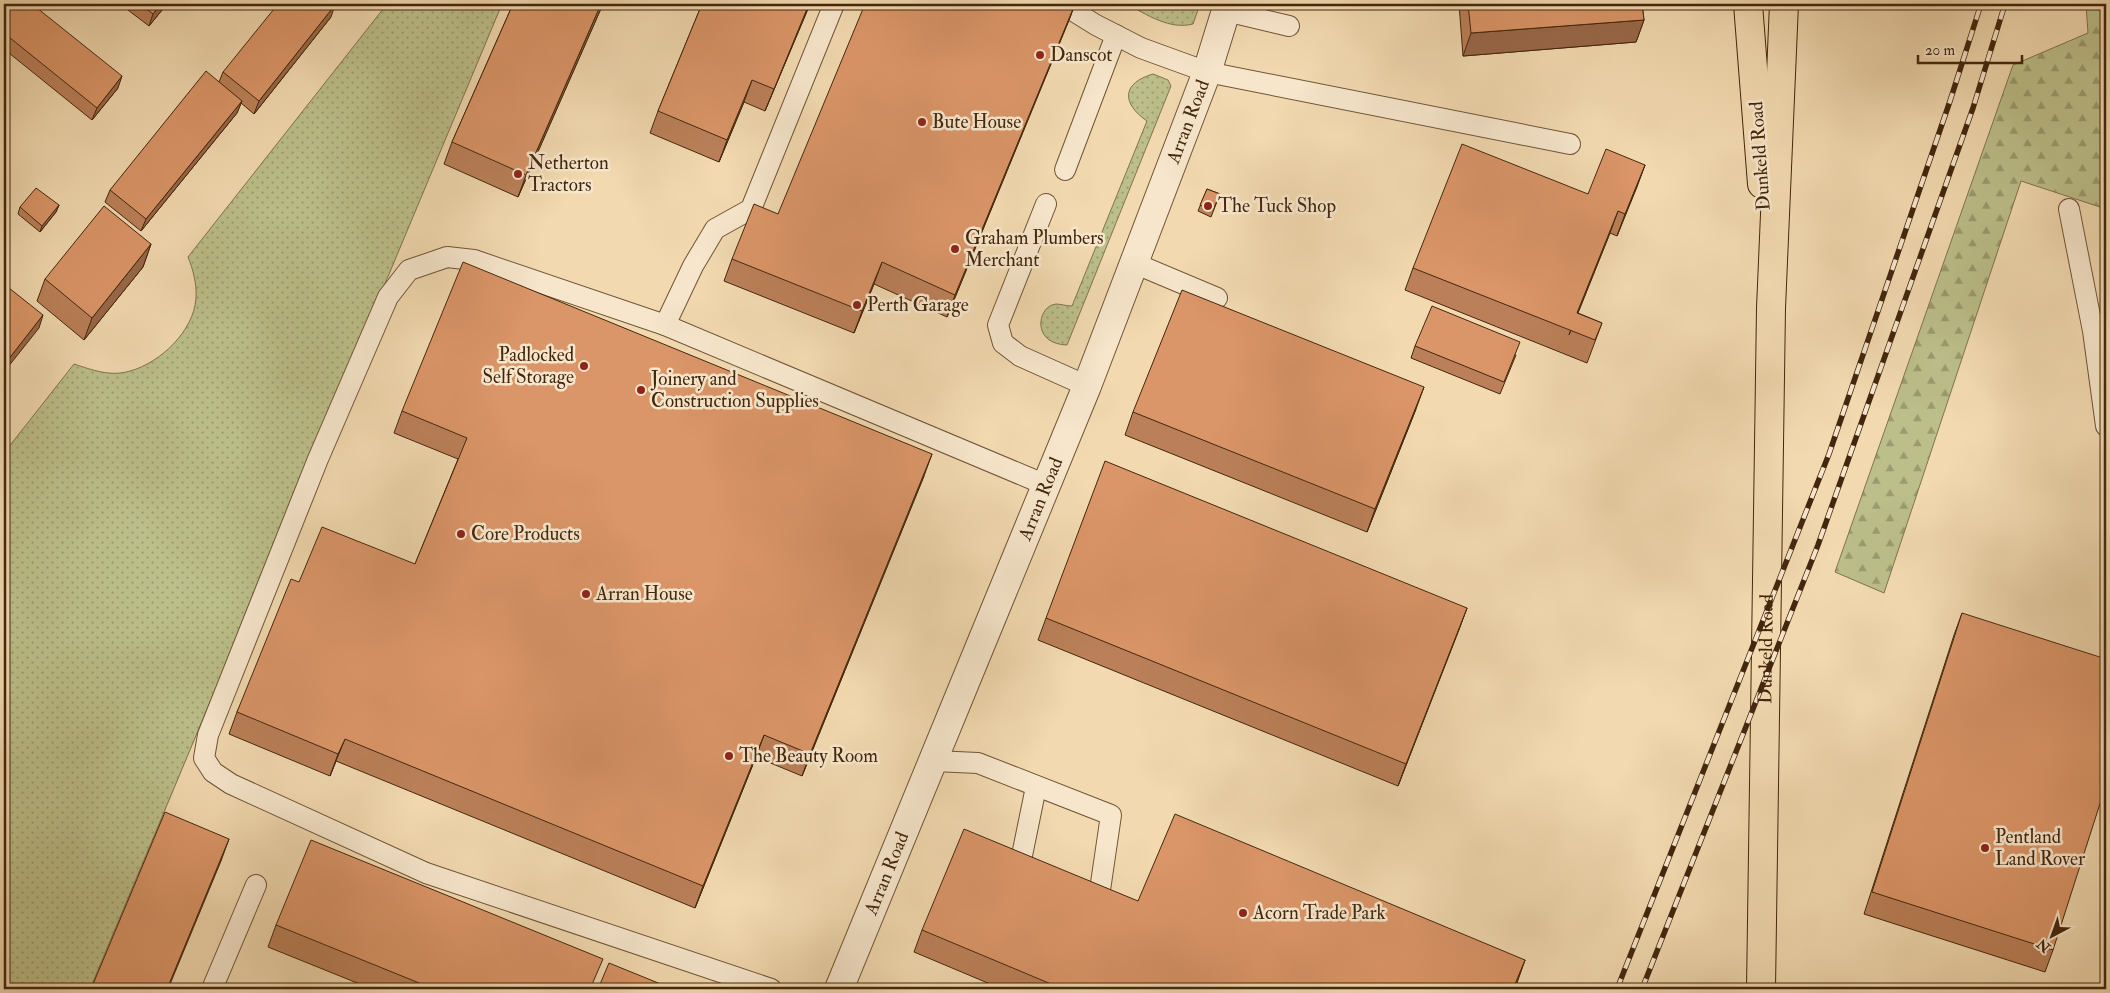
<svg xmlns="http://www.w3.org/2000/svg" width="2110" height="993" font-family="'IM FELL Double Pica',serif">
  <defs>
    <pattern id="grass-dots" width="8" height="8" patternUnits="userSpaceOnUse" patternTransform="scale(1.25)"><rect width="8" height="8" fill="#bcbf8a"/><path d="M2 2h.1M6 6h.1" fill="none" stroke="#9a9b6f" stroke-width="1.8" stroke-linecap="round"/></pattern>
    <pattern id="forest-firs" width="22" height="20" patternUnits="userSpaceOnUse" patternTransform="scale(1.25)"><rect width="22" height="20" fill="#bcbf8a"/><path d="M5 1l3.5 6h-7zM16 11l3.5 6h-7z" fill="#9a9b6f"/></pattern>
  </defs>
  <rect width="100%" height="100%" fill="#f2d9b0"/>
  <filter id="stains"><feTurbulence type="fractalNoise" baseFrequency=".004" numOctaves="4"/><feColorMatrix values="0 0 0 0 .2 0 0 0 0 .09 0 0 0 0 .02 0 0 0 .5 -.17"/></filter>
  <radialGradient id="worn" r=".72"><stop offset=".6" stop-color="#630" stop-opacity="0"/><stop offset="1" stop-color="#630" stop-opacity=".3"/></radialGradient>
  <g fill="url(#grass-dots)" stroke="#80734c">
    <path d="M387 4H502L90 989H4V453L74 364C92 370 111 377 130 371 160 363 194 331 196 298 197 285 193 269 188 257Z"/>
    <path d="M1127 4H1200L1193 24C1170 30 1147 15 1127 4Z"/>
    <path d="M1153 74 1168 80 1171 86 1067 345C1031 344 1037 306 1056 304 1060 304 1067 306 1072 306L1147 121C1121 103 1122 83 1153 74Z"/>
  </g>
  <path fill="url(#forest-firs)" stroke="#80734c" d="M2086 4H2106V209L2021 181 1884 593 1835 572 2013 65 2088 33Z"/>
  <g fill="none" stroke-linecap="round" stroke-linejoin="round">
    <defs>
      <g id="lane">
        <path d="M1062 4 1096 25 1141 48 1207 72 1570 144"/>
        <path d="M1226 11 1289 26"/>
        <path d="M1065 170 1116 35"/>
        <path d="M1046 204 998 325 1003 343 1020 356 1087 386"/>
        <path d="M2069 209 2093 331 2106 426"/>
        <path d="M1134 263 1217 298"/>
        <path d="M665 325 693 266 715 229 751 209 834 4"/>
        <path d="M934 761 978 763 1111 815 1100 890"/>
        <path d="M1020 865 1036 787"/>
        <path d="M212 989 256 885"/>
        <path d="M771 989 426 873 231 784 213 772 204 758 208 735 318 459 388 297 409 270 447 257 474 260 665 325 1046 485"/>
      </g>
      <g id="street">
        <path id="s1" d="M839 989 1087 386 1207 72 1228 4"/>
      </g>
      <g id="primary">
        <path d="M1748 4 1762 184"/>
        <path id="s2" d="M1761 989 1771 308 1784 4"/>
      </g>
    </defs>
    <use href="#lane" stroke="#6f5436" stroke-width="22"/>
    <use href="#street" stroke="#6f5436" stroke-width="30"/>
    <use href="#primary" stroke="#43270d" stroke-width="30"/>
    <use href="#lane" stroke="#f7e6cc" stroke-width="20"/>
    <use href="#street" stroke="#f7e6cc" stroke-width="28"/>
    <use href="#primary" stroke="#f2d9b0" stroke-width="28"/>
    <defs>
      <g id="rail">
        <path d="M1617 989 1829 454 1950 101 1981 4"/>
        <path d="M1642 989 1818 545 1973 108 2005 4"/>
      </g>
    </defs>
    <use href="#rail" stroke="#43270d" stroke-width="5.5"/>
    <use href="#rail" stroke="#f7e6cc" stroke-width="4" stroke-dasharray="11" stroke-linecap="butt"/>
  </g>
  <g fill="#bb8059" stroke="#43270d">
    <path d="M4 4 118 88 92 120 4 49Z"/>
    <path d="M120 4H167L149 26Z"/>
    <path d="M513 4H603L518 197 444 164 452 142Z"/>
    <path d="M702 4H810L765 111 744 102 719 162 650 133 658 111Z"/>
    <path d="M1075 4 947 317 874 284 854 333 724 281 732 259 778 214Z"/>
    <path d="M1459 4H1642L1644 20 1636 42 1463 56Z"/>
    <path d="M331 17 254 114 241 103 237 113 141 231 105 202 110 190 219 82 223 72Z"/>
    <path d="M1645 165 1617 236 1610 233 1578 313 1602 323 1587 363 1405 290 1413 268 1588 194Z"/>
    <path d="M1207 189 1220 194 1211 217 1198 211Z"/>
    <path d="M59 205 56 212 40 232 18 214 20 207Z"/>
    <path d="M151 244 143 267 84 340 37 301 45 279Z"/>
    <path d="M1415 346 1516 355 1500 394 1411 358Z"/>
    <path d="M1416 409 1367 532 1125 435 1133 412Z"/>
    <path d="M402 411 924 476 802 776 756 757 695 908 336 761 330 776 229 734 237 712 299 582 415 564 458 459 394 433Z"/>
    <path d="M1467 608 1398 786 1038 640 1046 618Z"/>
    <path d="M1962 613 2053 950 2045 972 1864 914 1954 635Z"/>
    <path d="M1138 901 1525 960 1514 989H1002L914 952 922 930Z"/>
    <path d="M276 925 591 989H372L268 947Z"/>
  </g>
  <g fill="#996849" stroke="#43270d">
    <path d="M161 4H167L149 26 153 14Z"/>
    <path d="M601 4H603L518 197 526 175Z"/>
    <path d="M809 4H810L765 111 774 89Z"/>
    <path d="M1075 4 1070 18 947 317 955 295Z"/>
    <path d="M335 5 331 17 254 114 259 101Z"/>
    <path d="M1644 20 1636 42 1463 56 1471 33Z"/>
    <path d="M122 76 118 88 92 120 97 108Z"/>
    <path d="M752 80 744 102 719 162 727 140Z"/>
    <path d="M242 101 237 113 141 231 146 219Z"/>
    <path d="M1645 165 1637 187 1617 236 1625 214Z"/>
    <path d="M59 205 56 212 40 232 42 226Z"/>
    <path d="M1618 211 1610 233 1569 335 1577 313Z"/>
    <path d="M151 244 143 267 84 340 92 318Z"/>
    <path d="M882 262 874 284 854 333 862 311Z"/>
    <path d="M43 315 39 328 4 372V365Z"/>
    <path d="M1424 387 1416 409 1367 532 1375 509Z"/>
    <path d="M932 454 924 476 802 776 810 754Z"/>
    <path d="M1467 608 1459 630 1398 786 1406 764Z"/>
    <path d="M764 735 756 757 695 908 703 886Z"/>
    <path d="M345 739 336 761 330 776 338 754Z"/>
    <path d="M229 839 221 861 168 989H167Z"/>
    <path d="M1525 960 1517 983 1514 989H1513Z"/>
  </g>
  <g fill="#da9568" stroke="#43270d">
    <path d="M4 4H32L122 76 97 108 4 33Z"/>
    <path d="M140 4H161L153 14Z"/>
    <path d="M278 4H334L335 5 259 101 223 72Z"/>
    <path d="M513 4H601L526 175 452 142Z"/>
    <path d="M702 4H809L774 89 752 80 727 140 658 111Z"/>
    <path d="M865 4H1075L955 295 882 262 862 311 732 259 754 204 778 214Z"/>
    <path d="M1468 4H1642L1644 20 1471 33Z"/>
    <path d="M206 71 242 101 146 219 110 190Z"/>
    <path d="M1462 144 1588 194 1606 149 1645 165 1625 214 1618 211 1577 313 1602 323 1595 340 1413 268Z"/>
    <path d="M36 188 59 205 42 226 20 207Z"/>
    <path d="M1207 189 1220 194 1213 210 1200 205Z"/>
    <path d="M104 206 151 244 92 318 45 279Z"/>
    <path d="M463 262 932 454 810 754 764 735 703 886 345 739 338 754 237 712 291 579 299 582 322 527 415 564 467 438 402 411Z"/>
    <path d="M9 288 43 315 4 365V295Z"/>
    <path d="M1182 290 1424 387 1375 509 1133 412Z"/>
    <path d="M1432 306 1520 342 1504 382 1415 346Z"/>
    <path d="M1105 461 1467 608 1406 764 1046 618Z"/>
    <path d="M1962 613 2106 659V785L2053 950 1872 892Z"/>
    <path d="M165 812 229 839 167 989H91Z"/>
    <path d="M1175 814 1525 960 1513 989H1063L922 930 964 829 1138 901Z"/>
    <path d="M311 840 603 959 590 989H434L276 925Z"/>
    <path d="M609 963 673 989H598Z"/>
  </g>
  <g fill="#8f2418" stroke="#f7e6cc" stroke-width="2">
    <circle cx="1040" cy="55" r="5"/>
    <circle cx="922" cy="122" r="5"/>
    <circle cx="518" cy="174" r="5"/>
    <circle cx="1208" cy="206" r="5"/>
    <circle cx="955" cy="249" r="5"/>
    <circle cx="857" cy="305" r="5"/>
    <circle cx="584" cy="366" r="5"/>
    <circle cx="641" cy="390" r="5"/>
    <circle cx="461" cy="534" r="5"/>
    <circle cx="586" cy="594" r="5"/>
    <circle cx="729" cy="756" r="5"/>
    <circle cx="1985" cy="848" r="5"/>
    <circle cx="1243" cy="913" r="5"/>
  </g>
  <g text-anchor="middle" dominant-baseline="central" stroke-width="5" stroke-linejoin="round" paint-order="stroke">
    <g font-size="19" fill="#43270d" stroke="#f7e6cc" text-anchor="start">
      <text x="1050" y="55">Danscot</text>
      <text x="932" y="122">Bute House</text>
      <text x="528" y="163">Netherton<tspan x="528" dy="22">Tractors</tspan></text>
      <text x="1218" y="206">The Tuck Shop</text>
      <text x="965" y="238">Graham Plumbers<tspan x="965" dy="22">Merchant</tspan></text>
      <text x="867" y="305">Perth Garage</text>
      <text x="574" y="355" text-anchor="end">Padlocked<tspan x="574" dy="22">Self Storage</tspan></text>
      <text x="651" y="379">Joinery and<tspan x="651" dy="22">Construction Supplies</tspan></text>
      <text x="471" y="534">Core Products</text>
      <text x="596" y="594">Arran House</text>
      <text x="739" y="756">The Beauty Room</text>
      <text x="1995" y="837">Pentland<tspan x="1995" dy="22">Land Rover</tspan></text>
      <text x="1253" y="913">Acorn Trade Park</text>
    </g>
    <g font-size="19" fill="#43270d" stroke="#f7e6cc">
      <text stroke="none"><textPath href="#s1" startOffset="935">Arran Road</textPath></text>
      <text transform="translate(1760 156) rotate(-94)">Dunkeld Road</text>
      <text stroke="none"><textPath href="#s1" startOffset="530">Arran Road</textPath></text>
      <text stroke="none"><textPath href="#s2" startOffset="340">Dunkeld Road</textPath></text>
      <text stroke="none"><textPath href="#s1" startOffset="125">Arran Road</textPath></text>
    </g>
  </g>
  <rect width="2110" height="993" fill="none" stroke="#f2d9b0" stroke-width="20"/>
  <rect x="5" y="5" width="2100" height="983" fill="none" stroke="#43270d" stroke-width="2.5"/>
  <rect x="10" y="10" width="2090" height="973" fill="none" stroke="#43270d"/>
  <g transform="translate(2052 936) rotate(221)" stroke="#f7e6cc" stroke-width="4" paint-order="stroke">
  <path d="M0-4L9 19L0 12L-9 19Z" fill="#43270d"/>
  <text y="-8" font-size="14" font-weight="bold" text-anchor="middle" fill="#43270d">N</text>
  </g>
  <path d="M1918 55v8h104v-8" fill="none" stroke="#43270d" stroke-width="2.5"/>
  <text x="1925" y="55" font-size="15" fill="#43270d" stroke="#f7e6cc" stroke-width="4" paint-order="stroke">20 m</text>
  <rect width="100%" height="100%" filter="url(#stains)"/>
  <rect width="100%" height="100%" fill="url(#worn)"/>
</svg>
